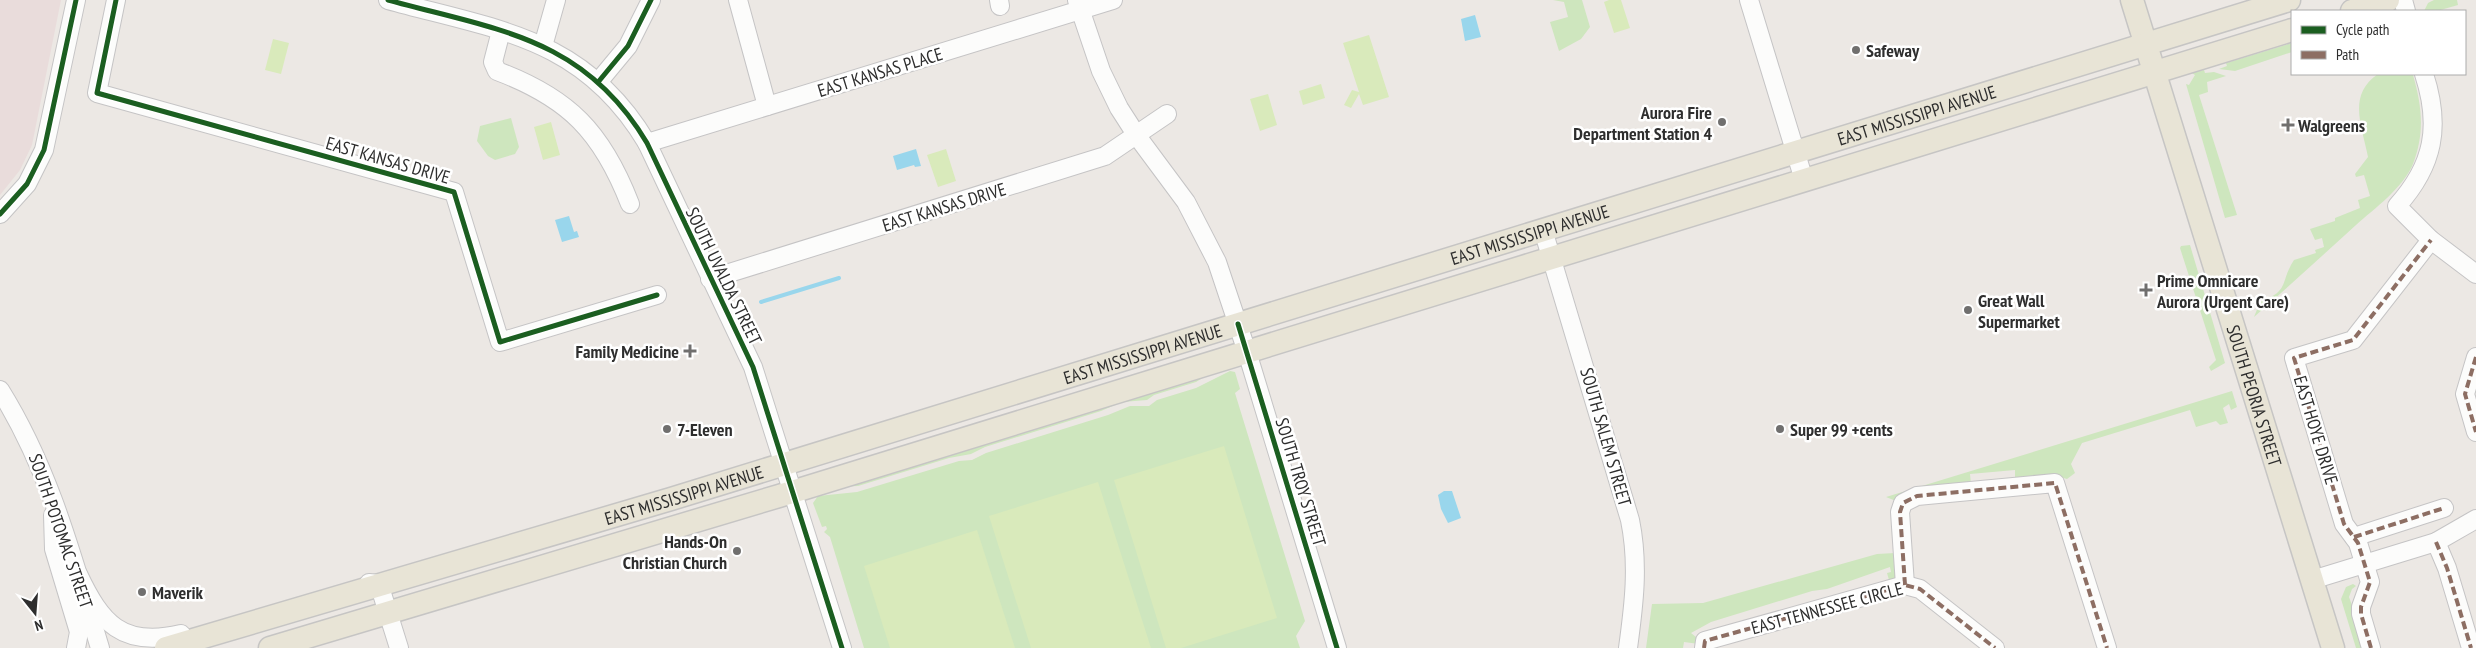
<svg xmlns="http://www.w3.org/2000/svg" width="2476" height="648" font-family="'PT Sans Narrow',sans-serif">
  <rect width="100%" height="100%" fill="#ece8e4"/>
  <path fill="#e9dcdb" d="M0 0H61L32 145 20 170 0 195Z"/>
  <g fill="#cee6be">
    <path d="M1553 0H1582L1590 27 1581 39 1559 51 1550 22 1568 17 1564 2Z"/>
    <path d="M2434 0H2457L2458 5 2437 11H2424L2428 3Z"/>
    <path d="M2292 43V52L2235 71 2219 69 2227 66 2226 63Z"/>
    <path d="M2204 70 2205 73 2214 72 2226 76 2207 82 2208 92 2199 95 2237 215 2225 218 2186 84 2189 85 2195 75 2192 73Z"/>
    <path d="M2378 74 2413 75C2422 106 2425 133 2413 164 2403 188 2375 208 2356 225 2322 256 2288 287 2254 317L2260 302C2291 290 2279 283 2294 260L2316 253 2315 250 2324 247 2322 238 2315 240 2310 229 2335 221V218L2360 208 2358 200 2370 196 2364 175 2356 177 2355 174 2368 157C2362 126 2347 95 2378 74Z"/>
    <path d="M511 118 519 147 515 154 495 160 488 156 477 141 480 126Z"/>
    <path d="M2190 245 2225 363 2211 371 2209 367 2216 360 2180 248 2181 246Z"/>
    <path d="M1230 371 1235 372 1240 389 1235 393 1305 621 1296 636 1300 648H864L830 537 824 532 827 529 826 526 822 527 813 503 818 496 857 492 959 461 972 460 986 453 1108 415 1130 406H1149L1157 400 1196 388Z"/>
    <path d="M1209 374 1196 382 1154 395 1147 400 1122 402 1101 411 985 447 971 454 949 458 858 486 835 487Z"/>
    <path d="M2232 391 2237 407 2231 410 2229 404 2223 408 2228 423 2220 425 2216 421 2196 427 2190 410 2082 443 2071 464 2075 473 2067 479 2057 476 2015 480V470L1970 474 1971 484 1896 501 1886 497Z"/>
    <path d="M1895 553 1902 576 1889 580 1887 573 1891 572 1890 567 1827 589 1812 591 1711 622 1691 633 1701 641 1699 644 1684 642 1683 648H1646L1652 604 1703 603 1877 554Z"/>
    <path d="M2353 584 2356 586 2352 589 2349 597 2367 648H2356L2341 599 2346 587Z"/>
  </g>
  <g fill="#d9eabb">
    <path d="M1609 0H1621L1630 28 1614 33 1604 2Z"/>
    <path d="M1369 35 1389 97 1363 105 1359 94 1351 108 1344 105 1352 90 1359 92 1343 43Z"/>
    <path d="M273 39 289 43 281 74 265 70Z"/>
    <path d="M1321 84 1325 98 1303 105 1299 91Z"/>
    <path d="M1268 94 1277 125 1260 131 1250 99Z"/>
    <path d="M551 122 560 155 543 160 534 127Z"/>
    <path d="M946 149 956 181 938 187 927 155Z"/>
    <path d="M1224 446 1277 618 1181 648H1166L1114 480Z"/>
    <path d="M1098 482 1151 648H1031L989 516Z"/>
    <path d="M977 530 1015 648H890L864 566Z"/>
  </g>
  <g fill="#99d6ec">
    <path d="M1475 15 1481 37 1465 41 1461 19Z"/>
    <path d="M916 149 921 166 915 167 914 165 897 170 893 156Z"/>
    <path d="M569 216 574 232 577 231 579 237 562 242 555 220Z"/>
    <path d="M1444 491H1452L1461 518 1448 523 1441 509 1438 495Z"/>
  </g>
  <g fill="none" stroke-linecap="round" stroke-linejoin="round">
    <path stroke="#99d6ec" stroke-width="4" d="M761 302 839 278"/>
    <defs>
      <g id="minor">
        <path d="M116 0 97 93 454 192 500 342 657 295"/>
        <path d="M388 0C497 30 584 37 647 143L753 367 842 648"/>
        <path d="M738 0 767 106"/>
        <path d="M999 0 1000 6"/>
        <path d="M1077 0 1101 71 1119 108 1137 136 1186 202 1217 262 1247 352 1337 648"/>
        <path d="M1749 0 1804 180"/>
        <path d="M2403 0 2406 11"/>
        <path d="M501 31 493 62 497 71C569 98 602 132 630 204"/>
        <path d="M543 46 556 0"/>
        <path d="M2424 74C2441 126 2434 165 2397 206L2431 240 2476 274"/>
        <path d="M599 81 628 46 651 0"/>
        <path d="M647 143 1113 0"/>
        <path d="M0 214 27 184 44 150 76 0"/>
        <path d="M1543 230 1630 520C1639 564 1634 604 1628 648"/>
        <path d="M710 279 1105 156 1167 114"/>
        <path d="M2476 357 2465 394 2476 432"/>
        <path d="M0 390C50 470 73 559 100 648"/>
        <path d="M53 515 54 549 79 632 76 648"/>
        <path d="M2354 537 2444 508"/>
        <path d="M2436 542 2447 568 2471 648"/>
        <path d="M78 574C101 623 122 648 181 634"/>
        <path d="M2312 580 2436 542 2476 519"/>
        <path d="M369 583 379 584 399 648"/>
        <path d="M1905 585 1900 512 1903 503 1917 496 2055 483 2107 648"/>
        <path d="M1704 648 1705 641 1905 585 1920 589 1995 648"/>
        <path d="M2371 648 2361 614V607L2370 582 2358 543 2344 524 2294 358 2353 340 2431 240"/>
      </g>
      <g id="major">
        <path id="s1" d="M2132 0 2333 648"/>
        <path d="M2352 11 2388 0"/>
        <path id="s2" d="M166 648 671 499 2289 0"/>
        <path d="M270 648 779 496 2292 30"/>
      </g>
    </defs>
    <use href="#minor" stroke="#c5c4c5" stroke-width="20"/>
    <use href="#major" stroke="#c6c5c4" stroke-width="25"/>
    <use href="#minor" stroke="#fcfcfb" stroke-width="18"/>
    <use href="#major" stroke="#e8e4d6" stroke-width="22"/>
    <g stroke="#8d6e63" stroke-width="4" stroke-dasharray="8 4" stroke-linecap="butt">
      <path d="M2476 357 2465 394 2476 432"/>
      <path d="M2354 537 2444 508"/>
      <path d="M2436 542 2447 568 2471 648"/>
      <path d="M1905 585 1900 512 1903 503 1917 496 2055 483 2107 648"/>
      <path d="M1704 648 1705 641 1905 585 1920 589 1995 648"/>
      <path d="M2371 648 2361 614V607L2370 582 2358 543 2344 524 2294 358 2353 340 2431 240"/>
    </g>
    <defs>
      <g id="cycleway">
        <path d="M116 0 97 93 454 192 500 342 657 295"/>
        <path d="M388 0C497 30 584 37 647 143L753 367 842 648"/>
        <path d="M599 81 628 46 651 0"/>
        <path d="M0 214 27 184 44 150 76 0"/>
        <path d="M1238 324 1337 648"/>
      </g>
    </defs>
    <use href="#cycleway" stroke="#fff" stroke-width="8"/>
    <use href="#cycleway" stroke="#1b5e20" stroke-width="5"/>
  </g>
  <g fill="#706f6e" stroke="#fff" stroke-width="2">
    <circle cx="1856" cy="50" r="5"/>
    <circle cx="1722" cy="122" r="5"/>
    <path d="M2285.5 117.5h5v5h5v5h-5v5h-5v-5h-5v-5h5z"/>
    <path d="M2143.5 282.5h5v5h5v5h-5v5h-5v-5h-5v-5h5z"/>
    <circle cx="1968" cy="310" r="5"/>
    <path d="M687.5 343.5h5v5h5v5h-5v5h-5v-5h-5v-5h5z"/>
    <circle cx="667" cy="429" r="5"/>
    <circle cx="1780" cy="429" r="5"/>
    <circle cx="737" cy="551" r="5"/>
    <circle cx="142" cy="592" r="5"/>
  </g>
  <g text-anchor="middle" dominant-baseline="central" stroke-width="5" stroke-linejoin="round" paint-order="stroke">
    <g font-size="18" font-weight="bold" fill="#2e2e2e" stroke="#fff" text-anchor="start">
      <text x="1866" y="50">Safeway</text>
      <text x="1712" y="112" text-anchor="end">Aurora Fire<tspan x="1712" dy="21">Department Station 4</tspan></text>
      <text x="2298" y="125">Walgreens</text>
      <text x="2157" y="280">Prime Omnicare<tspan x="2157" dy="21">Aurora (Urgent Care)</tspan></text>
      <text x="1978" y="300">Great Wall<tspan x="1978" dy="21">Supermarket</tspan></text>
      <text x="679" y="351" text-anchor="end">Family Medicine</text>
      <text x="677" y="429">7-Eleven</text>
      <text x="1790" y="429">Super 99 +cents</text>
      <text x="727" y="541" text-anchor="end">Hands-On<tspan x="727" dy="21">Christian Church</tspan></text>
      <text x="152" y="592">Maverik</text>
    </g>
    <g font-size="18" fill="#2e2e2e" stroke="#fff">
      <text transform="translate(880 72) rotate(-17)">EAST KANSAS PLACE</text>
      <text stroke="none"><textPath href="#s2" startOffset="1830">EAST MISSISSIPPI AVENUE</textPath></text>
      <text transform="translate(388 160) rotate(16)">EAST KANSAS DRIVE</text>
      <text transform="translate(944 207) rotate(-17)">EAST KANSAS DRIVE</text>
      <text stroke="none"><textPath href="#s2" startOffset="1425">EAST MISSISSIPPI AVENUE</textPath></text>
      <text transform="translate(724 276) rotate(64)">SOUTH UVALDA STREET</text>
      <text stroke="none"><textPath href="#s2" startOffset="1020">EAST MISSISSIPPI AVENUE</textPath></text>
      <text stroke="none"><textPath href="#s1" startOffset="414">SOUTH PEORIA STREET</textPath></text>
      <text transform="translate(2316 430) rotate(73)">EAST HOYE DRIVE</text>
      <text transform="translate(1606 437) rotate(74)">SOUTH SALEM STREET</text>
      <text transform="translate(1301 482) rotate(73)">SOUTH TROY STREET</text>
      <text stroke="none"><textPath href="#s2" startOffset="540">EAST MISSISSIPPI AVENUE</textPath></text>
      <text transform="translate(61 531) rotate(71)">SOUTH POTOMAC STREET</text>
      <text transform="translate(1827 608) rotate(-15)">EAST TENNESSEE CIRCLE</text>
    </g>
  </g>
  <rect x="2291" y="10" width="175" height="65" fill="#ffffff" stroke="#ababab"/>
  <rect x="2301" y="26" width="25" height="8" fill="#1b5e20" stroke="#ababab"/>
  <text x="2336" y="35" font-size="15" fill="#2e2e2e">Cycle path</text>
  <rect x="2301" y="51" width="25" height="8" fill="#8d6e63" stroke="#ababab"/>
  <text x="2336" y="60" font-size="15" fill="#2e2e2e">Path</text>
  <g transform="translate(35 613) rotate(163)" stroke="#ffffff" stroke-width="4" paint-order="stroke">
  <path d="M0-4L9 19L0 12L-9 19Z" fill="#2e2e2e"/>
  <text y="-8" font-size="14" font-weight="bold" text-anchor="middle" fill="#2e2e2e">N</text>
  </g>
</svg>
